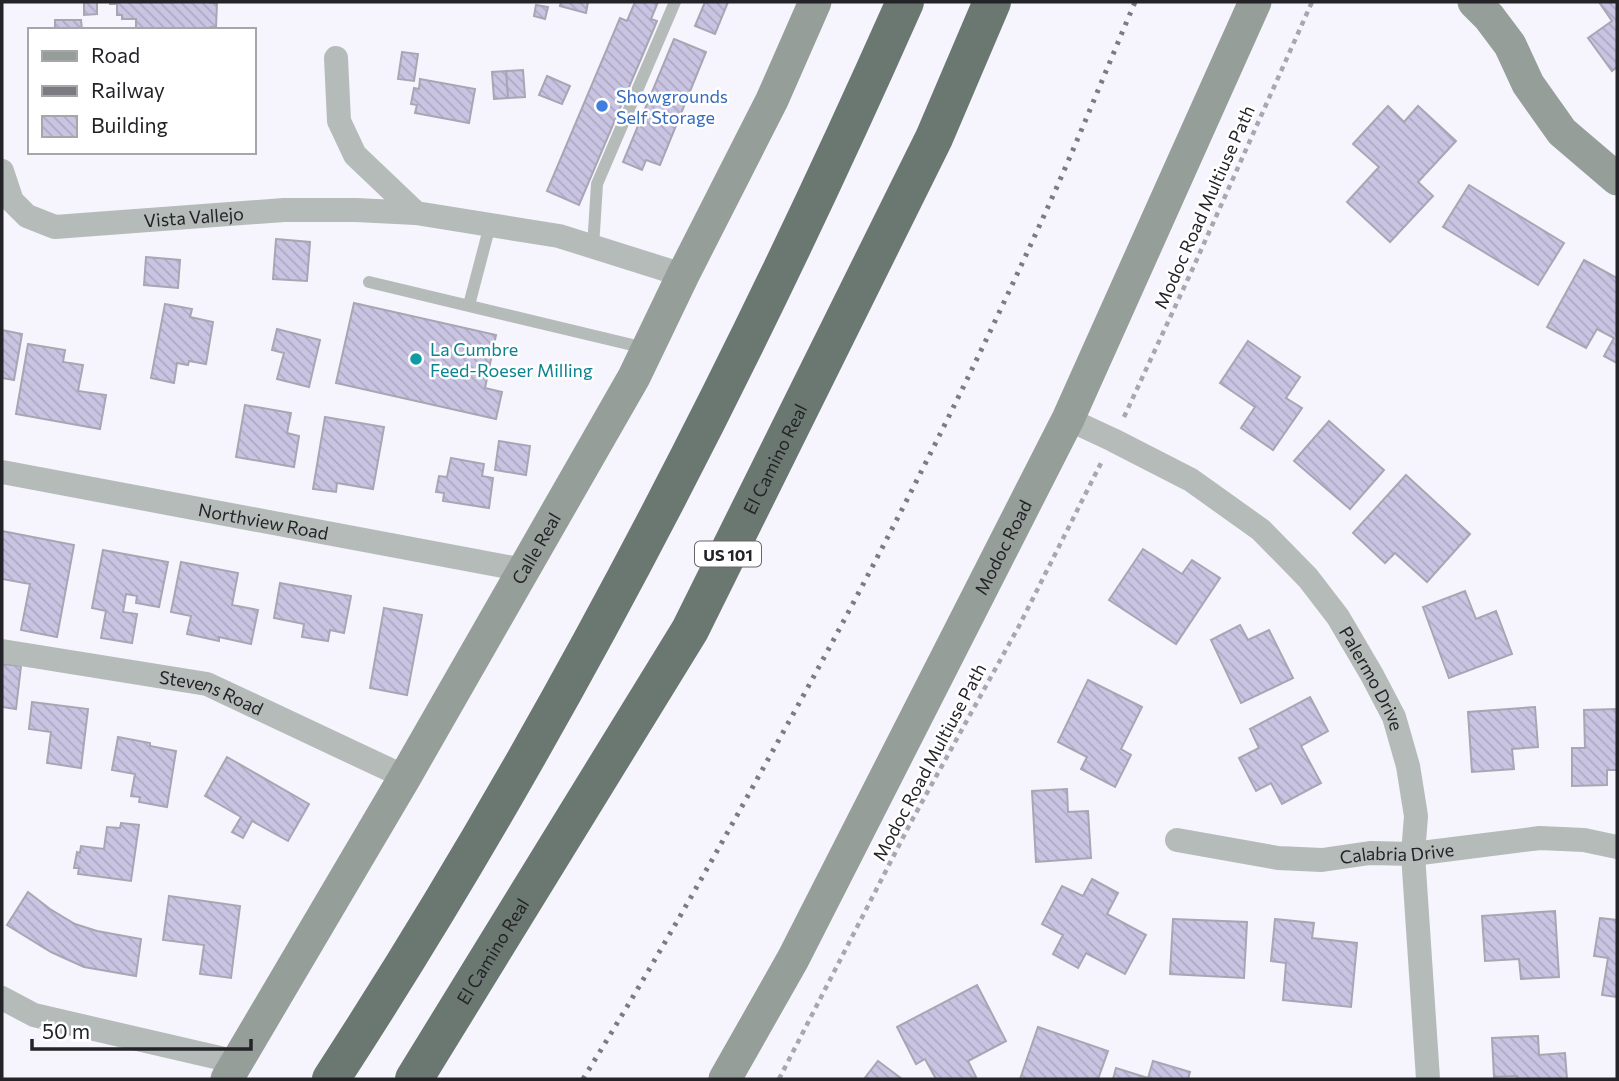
<svg xmlns="http://www.w3.org/2000/svg" width="1619" height="1081" font-family="Commissioner,sans-serif">
  <defs>
    <pattern id="building-back-hatch" width="6" height="6" patternUnits="userSpaceOnUse" patternTransform="scale(1.75)"><rect width="6" height="6" fill="#cac4e3"/><path d="M-1 5l2 2M0 0l6 6M5-1l2 2" fill="none" stroke="#ada8c3"/></pattern>
  </defs>
  <rect width="100%" height="100%" fill="#f6f4fd"/>
  <g fill="url(#building-back-hatch)" stroke="#a9a6b4" stroke-width="2">
    <path d="M84 2H97V14L84 15Z"/>
    <path d="M110 2H210V3H217L216 27H210V30H136V19H122V15H117V4H110Z"/>
    <path d="M561 2H588L586 13 560 6Z"/>
    <path d="M635 2H658L651 19 657 21 579 205 547 191 620 18 627 21Z"/>
    <path d="M705 2H728L715 34 695 26Z"/>
    <path d="M1599 2H1617V67L1612 71 1588 38 1612 21Z"/>
    <path d="M536 5 548 7 545 19 534 16Z"/>
    <path d="M55 20H81L82 30H55Z"/>
    <path d="M674 39 706 52 660 165 646 160 642 170 623 162Z"/>
    <path d="M402 52 418 54 414 81 398 79Z"/>
    <path d="M523 70 525 97 508 98 506 71Z"/>
    <path d="M506 71 508 98 494 99 492 72Z"/>
    <path d="M547 76 570 86 562 104 539 95Z"/>
    <path d="M420 79 475 89 469 123 415 113 417 105 411 104 414 88 419 89Z"/>
    <path d="M1388 106 1404 122 1418 106 1456 141 1418 182 1433 196 1390 242 1347 202 1379 167 1353 144Z"/>
    <path d="M1469 185 1564 243 1538 285 1443 227Z"/>
    <path d="M276 239 310 242 307 281 273 279Z"/>
    <path d="M146 257 180 260 178 288 144 285Z"/>
    <path d="M1584 260 1617 278V363L1604 356 1614 338 1597 329 1586 348 1547 327Z"/>
    <path d="M354 303 496 335 485 388 502 392 496 419 336 383Z"/>
    <path d="M165 304 192 309 190 317 213 322 206 364 189 361 188 365 177 363 174 383 151 378Z"/>
    <path d="M277 329 320 340 309 387 277 379 284 353 272 350Z"/>
    <path d="M2 330 22 334 14 380 2 378Z"/>
    <path d="M1248 341 1300 377 1286 398 1302 408 1273 450 1241 428 1255 407 1220 383Z"/>
    <path d="M28 344 65 350 63 362 83 365 78 391 106 395 100 429 16 414Z"/>
    <path d="M245 405 291 413 287 433 299 436 294 467 236 457Z"/>
    <path d="M325 417 384 427 373 489 337 483 336 492 313 489Z"/>
    <path d="M1329 421 1384 470 1350 509 1294 461Z"/>
    <path d="M499 441 530 446 526 475 495 470Z"/>
    <path d="M451 458 484 464 482 476 493 478 489 508 443 501 444 493 436 492 439 476 447 477Z"/>
    <path d="M1406 475 1470 534 1427 582 1395 553 1385 563 1353 533Z"/>
    <path d="M2 531 74 545 57 637 21 630 30 584 2 579Z"/>
    <path d="M1143 549 1182 574 1192 560 1220 578 1176 644 1109 600Z"/>
    <path d="M103 550 168 562 159 607 136 603 137 596 126 594 123 612 137 614 132 643 101 638 106 611 92 608Z"/>
    <path d="M181 562 238 573 232 605 258 610 251 644 219 637V641L187 634 191 616 171 612Z"/>
    <path d="M280 583 351 596 344 633 330 630 328 641 302 637 304 624 274 618Z"/>
    <path d="M1465 591 1476 619 1496 611 1512 654 1449 678 1423 607Z"/>
    <path d="M384 608 422 615 407 695 370 688Z"/>
    <path d="M1240 625 1248 640 1269 630 1293 678 1241 703 1211 640Z"/>
    <path d="M2 664 21 666 16 709 2 707Z"/>
    <path d="M1088 680 1142 707 1121 749 1131 755 1115 787 1081 769 1087 757 1058 742Z"/>
    <path d="M1310 697 1328 731 1301 746 1321 783 1282 804 1271 783 1256 791 1239 758 1259 748 1250 729Z"/>
    <path d="M32 702 88 709 81 768 47 763 51 732 29 729Z"/>
    <path d="M1535 707 1538 747 1512 749 1514 769 1472 772 1468 712Z"/>
    <path d="M1617 709V770H1607V785L1572 786V748H1585L1584 710Z"/>
    <path d="M118 737 150 743V746L176 751 167 807 139 802 140 797 131 796 135 774 112 770Z"/>
    <path d="M227 757 309 804 288 841 252 821 243 838 232 832 241 817 205 796Z"/>
    <path d="M1067 789 1068 812 1088 811 1091 858 1036 862 1032 791Z"/>
    <path d="M121 823 139 825 131 881 78 874 79 868H74L77 852 80 853 81 846 104 849 107 827 120 828Z"/>
    <path d="M1092 879 1118 893 1107 914 1146 935 1125 974 1086 953 1078 968 1053 954 1063 935 1042 924 1062 886 1083 896Z"/>
    <path d="M28 892 50 909 75 924 97 931 141 939 136 976 84 967 51 952 7 925Z"/>
    <path d="M169 896 240 906 231 978 200 974 204 945 163 940Z"/>
    <path d="M1555 911 1559 977 1521 979 1519 959 1485 961 1482 916Z"/>
    <path d="M1600 918 1617 920V997L1602 995 1608 958 1594 956Z"/>
    <path d="M1173 919 1247 922 1244 978 1170 974Z"/>
    <path d="M1275 919 1314 923 1312 938 1357 943 1351 1007 1283 1000 1286 963 1271 961Z"/>
    <path d="M977 985 1006 1041 968 1061 976 1077 971 1079H936L925 1059 916 1064 897 1027Z"/>
    <path d="M1038 1027 1108 1051 1098 1079H1020Z"/>
    <path d="M1538 1036 1539 1055 1565 1053 1567 1079H1517V1076L1494 1077 1492 1038Z"/>
    <path d="M878 1061 902 1079H864Z"/>
    <path d="M1153 1061 1190 1072 1188 1079H1113L1116 1068 1148 1078Z"/>
  </g>
  <g fill="none" stroke-linecap="round" stroke-linejoin="round">
    <g stroke="#a8a6ae" stroke-width="4.5" stroke-dasharray="5 5" stroke-linecap="butt">
      <path d="M1124 417 1193 268 1312 2"/>
      <path d="M779 1079 911 822 1019 626 1101 463"/>
    </g>
    <g stroke="#b4bbb8" stroke-width="12">
      <path d="M593 247 597 184 675 2"/>
      <path d="M369 282 645 348"/>
      <path d="M469 305 490 225"/>
    </g>
    <g stroke="#b4bbb8" stroke-width="24">
      <path d="M336 58 339 121 355 155 416 213 559 236 683 275"/>
      <path id="s1" d="M2 171 12 201 27 216 55 227 284 210H356L416 213"/>
      <path id="s2" d="M1068 419 1113 440 1191 480 1261 530 1308 578 1338 617 1372 675 1394 717 1408 766 1416 816 1413 854 1428 1079"/>
      <path id="s3" d="M2 472 524 570"/>
      <path id="s4" d="M2 651 207 684 405 777"/>
      <path id="s5" d="M1177 840 1278 858 1322 860 1370 853 1413 854 1540 838 1584 840 1617 847"/>
      <path d="M2 998 34 1015 237 1062"/>
    </g>
    <g stroke="#959e99" stroke-width="33">
      <path d="M1474 2 1489 17 1510 45 1528 84 1562 132 1617 179"/>
      <path id="s6" d="M227 1079 405 777 634 377 683 275 772 100 815 2"/>
      <path id="s7" d="M725 1079 793 959 1068 419 1255 2"/>
    </g>
    <g stroke="#6a7871" stroke-width="38">
      <path d="M331 1079C553 738 740 374 905 2"/>
      <path id="s8" d="M414 1079 690 630 934 138 992 2"/>
    </g>
    <path stroke="#7c7b81" stroke-width="5" stroke-dasharray="3.5 7" stroke-linecap="butt" d="M583 1079C647 976 707 870 766 763 865 586 958 405 1042 220 1075 148 1104 75 1135 2"/>
  </g>
  <circle fill="#3f7fe0" stroke="#fff" stroke-width="2.5" cx="602" cy="106" r="7"/>
  <circle fill="#0f9aa8" stroke="#fff" stroke-width="2.5" cx="416" cy="359" r="7"/>
  <g text-anchor="middle" dominant-baseline="central" stroke-width="5" stroke-linejoin="round" paint-order="stroke">
    <rect fill="#fff" stroke="#666568" stroke-width="2" x="695" y="541.5" width="66" height="25" rx="5"/>
    <g font-size="16" font-weight="bold" fill="#242328">
      <text x="728" y="554">US 101</text>
    </g>
    <g font-size="18" fill="#366cbe" stroke="#fff" text-anchor="start">
      <text x="616" y="96">Showgrounds<tspan x="616" dy="21">Self Storage</tspan></text>
    </g>
    <g font-size="18" fill="#242328" stroke="#fff">
      <text transform="translate(1204 207) rotate(-66)">Modoc Road Multiuse Path</text>
      <text stroke="none"><textPath href="#s1" startOffset="222">Vista Vallejo</textPath></text>
      <text stroke="none"><textPath href="#s8" startOffset="718">El Camino Real</textPath></text>
      <text stroke="none"><textPath href="#s3" startOffset="266">Northview Road</textPath></text>
      <text stroke="none"><textPath href="#s7" startOffset="600">Modoc Road</textPath></text>
      <text stroke="none"><textPath href="#s6" startOffset="614">Calle Real</textPath></text>
      <text stroke="none"><textPath href="#s2" startOffset="410">Palermo Drive</textPath></text>
      <text stroke="none"><textPath href="#s4" startOffset="214">Stevens Road</textPath></text>
      <text transform="translate(929 762) rotate(-62)">Modoc Road Multiuse Path</text>
      <text stroke="none"><textPath href="#s5" startOffset="222">Calabria Drive</textPath></text>
      <text stroke="none"><textPath href="#s8" startOffset="150">El Camino Real</textPath></text>
    </g>
    <g font-size="18" fill="#0d838f" stroke="#fff" text-anchor="start">
      <text x="430" y="349">La Cumbre<tspan x="430" dy="21">Feed-Roeser Milling</tspan></text>
    </g>
  </g>
  <rect width="1619" height="1081" fill="none" stroke="#242328" stroke-width="7"/>
  <rect x="28" y="28" width="228" height="126" fill="#ffffff" stroke="#a7a7a9" stroke-width="2"/>
  <rect x="42" y="51" width="35" height="10" fill="#959e99" stroke="#a7a7a9" stroke-width="2"/>
  <text x="91" y="63" font-size="21" fill="#242328">Road</text>
  <rect x="42" y="86" width="35" height="10" fill="#7c7b81" stroke="#a7a7a9" stroke-width="2"/>
  <text x="91" y="98" font-size="21" fill="#242328">Railway</text>
  <rect x="42" y="116" width="35" height="21" fill="url(#building-back-hatch)" stroke="#a7a7a9" stroke-width="2"/>
  <text x="91" y="133" font-size="21" fill="#242328">Building</text>
  <path d="M32 1039v10h219v-10" fill="none" stroke="#242328" stroke-width="3.5"/>
  <text x="42" y="1039" font-size="21" fill="#242328" stroke="#ffffff" stroke-width="5" paint-order="stroke">50 m</text>
</svg>
